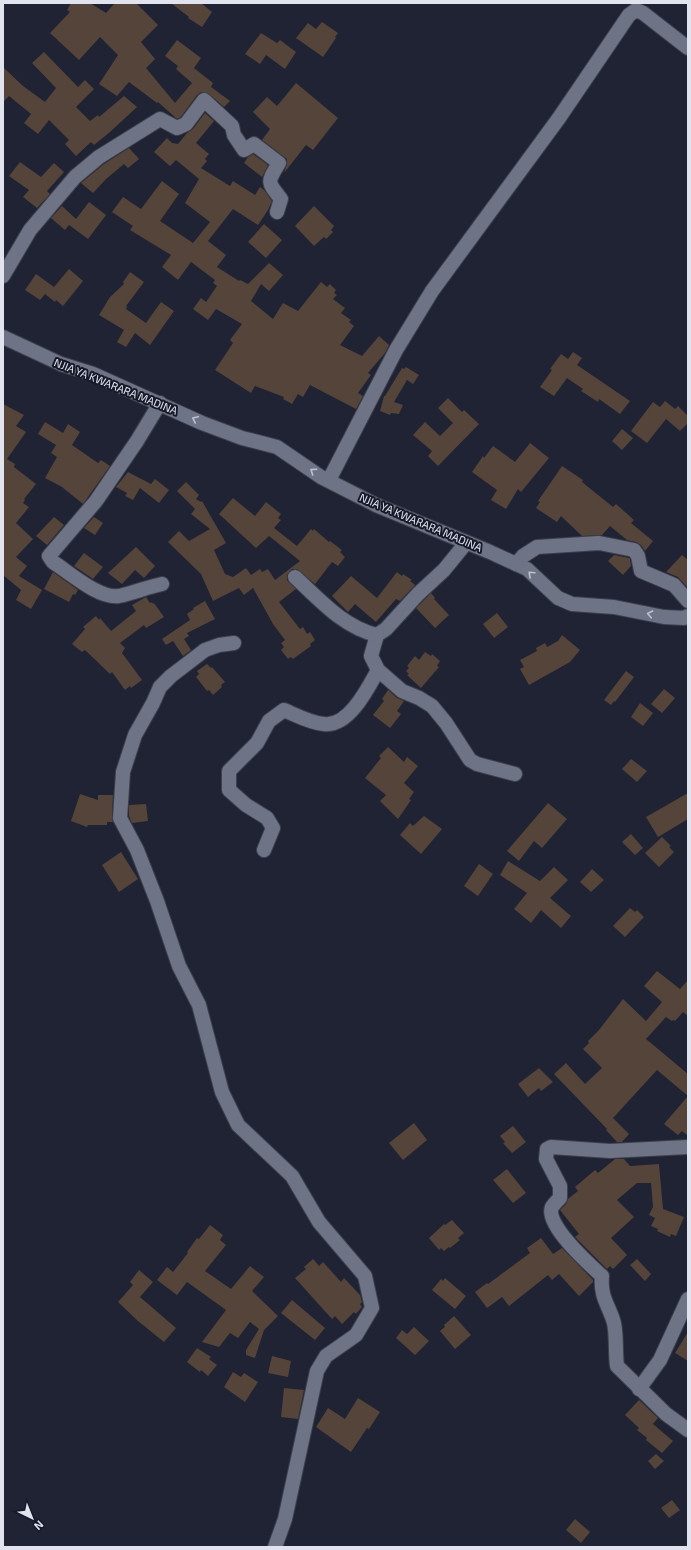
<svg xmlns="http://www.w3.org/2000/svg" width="691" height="1550" font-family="'Exo 2',sans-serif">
  <rect width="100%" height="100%" fill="#1f2333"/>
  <g fill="#554439">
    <path d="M71 3H90L106 13 115 3H136L158 25 141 42 155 59 146 68 175 103 192 83 176 69 178 66 165 56 177 40 201 58 194 68 213 83 211 87 230 101 224 107 209 94 201 92 197 95 181 117 177 119 158 102 157 103 129 82 117 96 99 84 118 55 100 37 79 60 50 33 70 12 67 10Z"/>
    <path d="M171 3H201L212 12 202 27 188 18 189 17Z"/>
    <path d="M322 22 338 33 335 37 336 38 323 57 296 38 308 23 316 29Z"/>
    <path d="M261 33 277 43 280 40 296 52 285 69 266 55 260 64 245 54Z"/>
    <path d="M44 52 78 87 85 80 94 89 76 107 90 121 98 115 99 117 124 96 137 107 110 132 94 145 91 142 76 156 65 144 69 140 49 120 38 134 24 123 31 114 9 96 3 102V67L23 86 45 102 56 88 32 63Z"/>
    <path d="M296 83 338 118 313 150 306 145 284 173 287 164V159L262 140 270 129 253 112 267 97 277 106Z"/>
    <path d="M205 113 214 121 196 143 209 154 205 159 207 161 201 168 230 186 233 181 255 195 260 187 264 190 272 201 268 210 258 225 233 209 208 241 226 255 217 267 239 281 240 280 248 284 269 263 283 275 269 291 261 284 251 301 273 319 283 303 298 311 321 282 327 287 330 284 336 290 334 293 337 295 333 299 345 308 341 313 351 320 349 322 354 326 340 345 362 356 379 336 389 345 385 353 368 373 371 375 358 393 363 396 356 409 310 385 303 397 298 394 292 404 283 399 284 397 255 386 251 393 215 370 233 343 230 340 242 324 216 309 208 320 193 309 201 298 206 302 217 286 213 283 215 280 191 262 178 280 162 267 171 255 130 230 133 226 112 212 123 197 141 209 162 181 179 194 160 221 193 243 210 222 185 203 199 179 176 160 170 166 154 152 167 138 172 143 178 144 187 133 193 129Z"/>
    <path d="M129 148 139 159 128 168 124 164 106 179 93 193 81 183 104 164Z"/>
    <path d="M253 154 268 165 262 177 244 163 248 157Z"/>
    <path d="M20 162 41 177 54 163 64 172 47 191 50 194 37 208 23 197 29 190 9 176Z"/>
    <path d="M89 202 106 215 88 239 69 225 65 230 51 218 62 206 76 219Z"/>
    <path d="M314 206 334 226 331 230 333 232 326 239 324 237 314 246 295 226Z"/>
    <path d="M264 224 282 240 266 258 248 242Z"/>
    <path d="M69 269 83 281 63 306 56 300 55 302 45 294 40 300 25 290 36 274 54 287Z"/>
    <path d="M130 272 144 282 126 306H127L126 309 146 323 161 302 174 311 150 345 135 333 126 347 117 342 124 330 99 315 110 297 124 284 123 282Z"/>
    <path d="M573 352 582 358 577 365 630 401 620 414 599 399 598 402 581 391 583 389 567 378 554 396 540 387 552 370 550 369 561 354 568 359Z"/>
    <path d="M406 367 419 375 413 384 407 380 394 402 403 405 399 414 391 413 390 415 380 411 384 396H385L402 368 404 369Z"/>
    <path d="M448 398 462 412 464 410 479 424 438 466 428 456 432 451 413 435 425 422 440 436 453 423 438 408Z"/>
    <path d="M665 401 675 409 678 406 688 416V423L680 431 666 419 647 443 631 431 653 402 660 407Z"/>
    <path d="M3 404 24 415 16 426 26 432 7 459 15 464 14 467 36 484 24 499 25 500 23 503 29 507 16 523 33 539 16 557 27 566 19 576 42 590 31 609 16 600 21 590 3 575Z"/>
    <path d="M45 422 63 433 68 424 80 432 72 445 98 463 101 460 110 466 83 504 62 487 45 478 57 457 51 453 56 445 38 434Z"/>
    <path d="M622 429 633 438 622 450 612 441Z"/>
    <path d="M530 443 549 458 521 492 518 489 506 509 491 500 497 490 472 472 483 456 484 458 493 446 515 462Z"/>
    <path d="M562 466 583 480 582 482 613 507 616 504 634 520 631 523 653 541 645 551 641 545 636 542 627 540 610 526 602 535 582 536 561 516 557 522 536 508 540 502 538 501Z"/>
    <path d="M128 472 151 484 155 479 169 490 159 503 140 488 133 500 125 496 127 493 116 487Z"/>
    <path d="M186 482 199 495 196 499 201 502 202 501 226 543 214 550 225 574 233 577 246 568 251 575 260 569 262 572 268 569 275 580 300 561 269 536 256 548 219 514 233 498 255 516 266 502 281 514 278 518 281 520 274 528 297 546 311 529 313 531 314 529 329 542 330 541 342 550 340 552 345 557 338 566 332 562 315 584 297 569H292L287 575V580L296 589 279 602 300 629 303 627 307 634 310 632 315 640 310 644 311 646 293 659 291 657 288 659 281 650 284 647 281 643 285 640 273 624 253 588 244 595 239 588 213 601 201 574 168 542 179 531 189 541 210 529 191 514 195 509 177 491Z"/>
    <path d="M54 517 64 525 47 545 36 536Z"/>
    <path d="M94 517 103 523 95 535 84 528Z"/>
    <path d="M136 547 155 566 144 578 135 570 122 584 108 573Z"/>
    <path d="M84 553 103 567 93 579 74 566Z"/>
    <path d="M614 555 629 558 630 559 631 566 623 575 608 561Z"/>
    <path d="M682 555 688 560V588L678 577 666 572Z"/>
    <path d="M53 572 78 590 75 595 73 594 69 602 44 589Z"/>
    <path d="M397 572 402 576 403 574 412 580 410 581 415 585 400 601 396 599 376 622 355 604 348 612 332 596 351 576 377 598Z"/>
    <path d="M431 593 435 598 434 599 449 615 435 628 416 608Z"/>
    <path d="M146 597 150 603 152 602 153 604 154 603 164 617 146 628 144 625 120 643 125 648 122 653 142 680 131 688 130 686 125 690 112 672 110 674 85 650 82 652 72 644 85 629 83 627 96 616 99 620 100 618 111 631 136 611 132 605Z"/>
    <path d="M205 601 215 619 187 633 189 636 184 639 191 650 183 656 173 641 166 645 162 639 190 620 187 614 194 609 193 608Z"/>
    <path d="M497 613 508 627 494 638 483 624Z"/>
    <path d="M562 635 580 650 570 662 529 685 520 669 524 667 520 660 537 651 536 648 545 643 547 647 558 641Z"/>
    <path d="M425 652 431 656 432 654 440 661 437 666 439 667 421 688 407 675 409 674 406 671 409 668 407 666 415 656 419 660Z"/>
    <path d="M207 664 211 668 212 667 225 682 221 685 222 687 213 695 209 690 207 691 196 677 199 674 197 671Z"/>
    <path d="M626 671 634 677 615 702 614 701 611 705 604 700Z"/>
    <path d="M664 689 675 698 662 713 651 704Z"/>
    <path d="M388 690 397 698 404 701 397 711 401 714 390 728 373 715 384 701 382 699Z"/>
    <path d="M640 703 653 713 643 726 631 717Z"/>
    <path d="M388 747 404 762 407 757 418 766 404 783 414 792 409 799 411 800 398 819 380 801 386 795 365 778 381 758 379 756Z"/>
    <path d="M631 759 647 771 637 782 622 769Z"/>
    <path d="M688 793V819L658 837 646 817Z"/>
    <path d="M80 794 98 800V795H113L112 817 113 822H107V825H88L87 827 71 821Z"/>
    <path d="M548 803 567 819 542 848 534 841 519 861 507 851Z"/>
    <path d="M146 804 148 821 132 823 129 816V805Z"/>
    <path d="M424 816 442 829 421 854 400 835 410 823 413 826Z"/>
    <path d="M631 834 643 848 635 855 622 842Z"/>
    <path d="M662 837 671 846 669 847 674 852 659 867 645 853Z"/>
    <path d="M121 852 138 879 119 892 102 865Z"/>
    <path d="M508 861 540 881 554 867 568 880 550 898 571 916 561 928 541 910 531 923 514 909 527 893 500 875Z"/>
    <path d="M479 864 493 874 478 896 464 886Z"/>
    <path d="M592 869 604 880 591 892 580 882Z"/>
    <path d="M630 908 635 912 637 910 644 917 625 937 613 926Z"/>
    <path d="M657 971 680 989 688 980V1016L683 1012 675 1021 673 1020 672 1021 666 1017 646 1039 688 1074V1136L682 1131 678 1135 664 1124 688 1096 657 1070 613 1118 629 1134 622 1142H617L606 1130 607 1129 554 1074 566 1063 585 1084 602 1068 583 1049 589 1043 588 1041 599 1030 623 999 646 1021 662 1002 644 986Z"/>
    <path d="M539 1068 553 1082 541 1091 539 1088 528 1097 518 1084Z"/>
    <path d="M414 1123 427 1140 403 1160 389 1143Z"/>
    <path d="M513 1126 526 1142 512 1153 503 1143 505 1142 500 1136Z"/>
    <path d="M615 1159H624L630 1166 659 1164 663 1209 684 1217 676 1236 671 1234 670 1237 657 1231 658 1229 651 1226 655 1218 649 1215 653 1207 651 1183H637L617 1200 634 1217 611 1238 627 1255 613 1269 610 1266 607 1269 575 1237 579 1234 560 1210 566 1204 568 1199 578 1191 575 1187 595 1170 598 1173Z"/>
    <path d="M507 1169 526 1193 513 1203 493 1180Z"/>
    <path d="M452 1220 464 1233 458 1238 460 1240 450 1248 449 1247 444 1251 441 1248 439 1250 429 1238 444 1224 445 1225Z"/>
    <path d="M210 1225 223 1235 220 1240 226 1245 205 1271 231 1289 250 1266 264 1277 252 1291 278 1316 264 1330 255 1358 246 1355V1350L259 1329 250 1322 238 1338 230 1333 219 1347 202 1342 226 1310 187 1282 177 1295 157 1280 167 1267 173 1272 188 1253 187 1252 197 1238 199 1239Z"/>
    <path d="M541 1238 553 1254 562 1248 593 1280V1282L579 1296 559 1274 552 1280 548 1275 509 1306 502 1297 487 1308 475 1292 487 1283 488 1284 530 1253 527 1248Z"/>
    <path d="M313 1259 319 1266 323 1262 341 1282 344 1278 360 1295 362 1302 360 1304 362 1307 356 1314 354 1312 342 1324 335 1316 332 1319 295 1278 306 1269 304 1267Z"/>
    <path d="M637 1259 651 1274 645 1281 630 1265Z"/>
    <path d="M139 1270 153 1282 140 1297 176 1328 164 1342 138 1321 118 1302 133 1285 130 1282Z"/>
    <path d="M445 1278 466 1296 455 1309 432 1290 441 1279 443 1281Z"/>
    <path d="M292 1300 325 1328 315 1340 281 1313Z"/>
    <path d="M454 1316 471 1335 455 1349 440 1331 445 1327 444 1325Z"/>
    <path d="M414 1327 429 1341 415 1355 396 1338 402 1330 407 1334Z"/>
    <path d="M688 1332V1361L675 1353Z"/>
    <path d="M197 1348 211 1357 209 1359 217 1365 208 1376 201 1370 200 1372 187 1362Z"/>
    <path d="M272 1356 291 1361 288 1377 268 1373Z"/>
    <path d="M233 1372 241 1377 244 1373 258 1382 245 1402 224 1387Z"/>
    <path d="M284 1388 304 1390 298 1419 281 1417Z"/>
    <path d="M358 1398 380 1412 369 1429 367 1428 351 1452 316 1427 328 1408 345 1419Z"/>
    <path d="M639 1400 658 1418 653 1424 673 1441 662 1453 646 1440 647 1438 637 1430 639 1428 625 1415Z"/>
    <path d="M656 1454 664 1461 655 1469 648 1461Z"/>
    <path d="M672 1500 680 1510 669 1518 661 1508Z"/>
    <path d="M575 1519 590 1532 581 1543 566 1530Z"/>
  </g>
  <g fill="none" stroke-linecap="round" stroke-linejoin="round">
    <defs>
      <g id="street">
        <path d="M3 276 30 230 75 177 99 157 160 119 177 128 186 124 204 100 232 126 234 135 244 150 254 144 279 163C267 183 267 181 281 199L277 212"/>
        <path d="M3 337 61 364 93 374 202 423 242 438 277 447 321 477 376 505 490 552 527 569 558 598 572 604 614 607 664 617 684 618 688 616"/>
        <path d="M160 403 137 441 96 501 49 556 53 562C70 573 99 599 119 596 133 593 148 587 162 584"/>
        <path d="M329 480 396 350 432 291 559 118 629 15 636 10 643 13 688 48"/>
        <path d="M516 564 523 556 537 547 599 543 634 550 638 556 641 571 674 585 688 601"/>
        <path d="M295 577C319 599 344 628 377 635L386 629 418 594 444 570 466 543"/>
        <path d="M377 635 371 656 378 670 402 691 419 698 432 706 446 723 470 760 477 764 515 774"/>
        <path d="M234 643 219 645 205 650 171 676 160 687 153 703 135 735 123 772 120 818 137 850 157 901 179 966 199 1005 222 1092 238 1125 292 1176 319 1222 365 1276 372 1308 356 1335 326 1356 317 1371 285 1519 275 1547"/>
        <path d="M264 850 273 828 267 818 246 805 229 790V771L257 743 269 721 284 710C296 715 310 723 324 724 349 727 368 688 378 670"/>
        <path d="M688 1147 610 1151 551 1147 547 1149 546 1159 560 1186V1198C558 1200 554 1204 552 1207 544 1224 590 1265 602 1276 600 1298 609 1305 614 1323 617 1338 615 1352 617 1366L666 1414 688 1430"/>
        <path d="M639 1389 660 1360 688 1299"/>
      </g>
    </defs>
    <use href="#street" stroke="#3d404d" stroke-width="16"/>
    <use href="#street" stroke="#6e7386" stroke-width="14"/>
  </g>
  <defs><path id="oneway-chevron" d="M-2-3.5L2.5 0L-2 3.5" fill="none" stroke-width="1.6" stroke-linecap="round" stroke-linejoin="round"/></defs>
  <g stroke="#bec2d0">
    <use href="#oneway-chevron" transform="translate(195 419) rotate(-155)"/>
    <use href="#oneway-chevron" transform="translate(313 471) rotate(-146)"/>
    <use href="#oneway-chevron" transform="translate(531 574) rotate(-137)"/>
    <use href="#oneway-chevron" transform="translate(650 614) rotate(-168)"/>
  </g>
  <g text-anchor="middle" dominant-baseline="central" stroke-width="4" stroke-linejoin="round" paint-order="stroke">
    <g font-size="11" fill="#e1e4ef" stroke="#161929">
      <text transform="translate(116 386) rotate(22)">NJIA YA KWARARA MADINA</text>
      <text transform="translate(421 522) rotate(23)">NJIA YA KWARARA MADINA</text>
    </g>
  </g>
  <rect width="691" height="1550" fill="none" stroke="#e1e4ef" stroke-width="8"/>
  <g transform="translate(32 1518) rotate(137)" stroke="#161929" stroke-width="3" paint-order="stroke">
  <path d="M0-3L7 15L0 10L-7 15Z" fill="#e1e4ef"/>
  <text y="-6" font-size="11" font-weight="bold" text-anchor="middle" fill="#e1e4ef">N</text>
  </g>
</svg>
